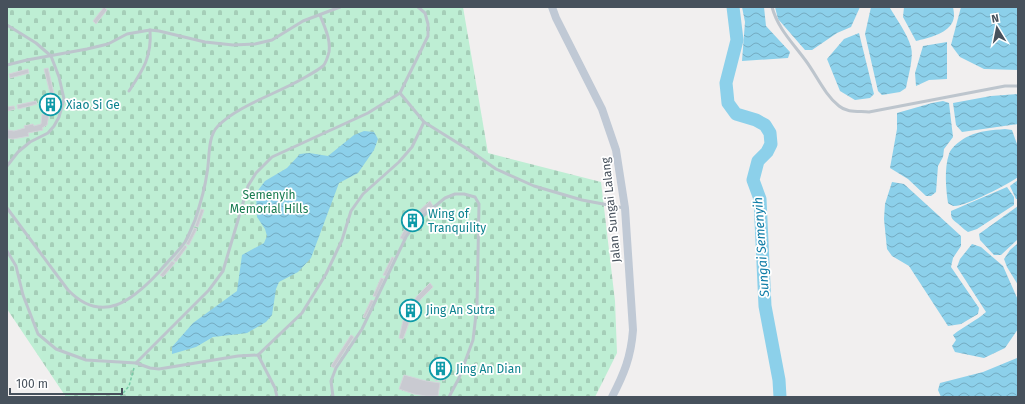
<svg xmlns="http://www.w3.org/2000/svg" width="1025" height="404" font-family="'Fira Sans',sans-serif">
  <defs>
    <pattern id="cemetery-stones" width="16" height="16" patternUnits="userSpaceOnUse"><rect width="16" height="16" fill="#beeed4"/><path d="M2 7V4a2 2 0 0 1 4 0v3zM10 15v-3a2 2 0 0 1 4 0v3z" fill="#a5ceb8"/></pattern>
    <pattern id="water-waves" width="16" height="10" patternUnits="userSpaceOnUse"><rect width="16" height="10" fill="#8cd0ea"/><path d="M0 5q4-4 8 0t8 0" fill="none" stroke="#74abc1"/></pattern>
  </defs>
  <rect width="100%" height="100%" fill="#f1efef"/>
  <path fill="url(#cemetery-stones)" d="M7 7H463L488 153 601 182 615 301 617 353 595 397H66L7 309Z"/>
  <g fill="url(#water-waves)">
    <path d="M742 7H764L766 26 790 52 788 58 742 61 745 22Z"/>
    <path d="M775 7H860L851 27 837 33 812 50H805L778 19Z"/>
    <path d="M871 7H888L890 8C897 20 907 33 911 47 914 57 908 77 906 88L900 92 882 95 878 91 865 34Z"/>
    <path d="M904 7H953C954 12 955 18 952 23 946 34 928 38 916 41L903 17Z"/>
    <path d="M961 7H1018V70L984 69 960 57 951 45Z"/>
    <path d="M859 33 874 94 870 98 855 100 840 91 827 59 844 39Z"/>
    <path d="M947 42V79L929 80 916 86 915 73 923 46Z"/>
    <path d="M1018 94V124L962 132 956 125 953 103 991 96Z"/>
    <path d="M943 101 949 103 953 137 944 149 943 157 938 166 936 192 931 196H926L908 179 890 168 897 129V113L932 103Z"/>
    <path d="M1005 129 1012 130 1018 147V177C1009 184 964 207 954 206 953 206 949 204 948 203 946 189 944 169 949 154 951 147 962 139 969 136 979 131 993 130 1005 129Z"/>
    <path d="M364 131 374 132 378 139 374 150 358 173 339 183 311 258 298 272 279 282 276 289 272 315 266 322 247 333 213 337 196 347 172 354V347L193 323 237 291 242 255 264 243 267 236 265 229 257 217 256 193 265 181 287 168 300 154 309 153 328 156 354 135Z"/>
    <path d="M1018 180V199H1016L1010 186Z"/>
    <path d="M892 182 904 184 961 236V246L953 258 951 267 979 308 978 314 961 324 948 326 909 266 892 256 887 249 884 219 885 204Z"/>
    <path d="M1007 187 1014 197V205L977 229 968 232C963 229 961 226 957 223 952 219 951 219 951 211Z"/>
    <path d="M1018 206V239L1001 255H994L980 240 979 234Z"/>
    <path d="M1018 243V285L1007 267 1004 259 1010 250Z"/>
    <path d="M972 244 981 247 1003 266 1018 300V329L1005 348 984 358 955 352 952 346 956 340 953 335C964 326 976 321 986 312L957 267 960 259Z"/>
    <path d="M1018 357V397H941L938 390 940 383 983 372 1017 358Z"/>
  </g>
  <g fill="none" stroke-linecap="round" stroke-linejoin="round">
    <path stroke="#8cd0ea" stroke-width="13" d="M733 7 737 40 726 83 728 103 736 114 756 120 765 125 770 133 771 144 767 152 758 161 753 180 760 199 765 306 779 380 780 397"/>
  </g>
  <g fill="#c9cad1" stroke="#d3d5da">
    <path d="M104 7 107 10 96 24 93 21Z"/>
    <path d="M48 68 55 98V107L52 108 51 115H49L47 125 42 128 43 130 28 133 29 136 13 139 7 138V123L8 130 14 131 25 128 24 126 33 124 34 126 41 124 42 114 44 115 46 108 47 109 46 103 52 101 44 69Z"/>
    <path d="M28 69 29 73 10 78 9 74Z"/>
    <path d="M36 101 37 104 18 109 17 105Z"/>
    <path d="M14 106 15 109 7 111V107Z"/>
    <path d="M430 201 433 206 413 223 404 240 400 238 410 219Z"/>
    <path d="M201 209 204 210 198 227 195 226Z"/>
    <path d="M194 228 197 229 189 245 186 244Z"/>
    <path d="M185 245 187 247 176 262 173 260Z"/>
    <path d="M392 257 394 258 386 276 383 275Z"/>
    <path d="M172 261 175 263 163 277 160 275Z"/>
    <path d="M381 278 384 279 376 297 373 296Z"/>
    <path d="M430 283 433 287 421 299 413 312 403 339 399 338 403 321 408 309 417 296Z"/>
    <path d="M371 300 374 301 365 318 363 317Z"/>
    <path d="M351 335 354 337 334 368 331 366Z"/>
    <path d="M441 358 445 363 447 362 448 372 444 381 441 379 436 381 433 375 436 373 432 371 431 368 432 365H438L436 362Z"/>
    <path d="M404 375 426 381 440 383 438 396H426L414 394 399 389Z"/>
  </g>
  <g fill="none" stroke-linecap="round" stroke-linejoin="round">
    <path stroke="#77cba7" stroke-width="1.5" stroke-dasharray="3 2" stroke-linecap="butt" d="M120 397 129 386 134 368"/>
    <g stroke="#bdc5cd" stroke-width="3">
      <path d="M772 7C778 29 793 43 806 61 817 76 825 95 839 106 847 113 859 111 869 112L1005 86H1018"/>
      <path d="M7 25 36 43 51 56 59 77 64 99 59 117 54 126 48 133 30 142 18 152 7 166"/>
      <path d="M7 65 27 60 87 49 108 44 127 34 150 30 159 31 205 42 233 45 255 44 272 40 303 21 340 7"/>
      <path d="M129 91C143 70 152 57 150 30"/>
      <path d="M400 93 424 122 469 150 496 169 534 186 582 200 624 208"/>
      <path d="M7 208 68 290C102 325 132 301 159 272 167 262 178 252 185 242 189 235 192 227 195 220 200 205 205 188 207 173 210 159 207 137 218 126 237 106 278 93 302 79 309 75 317 71 323 66 326 63 328 56 329 52 331 39 324 26 320 15"/>
      <path d="M7 251 16 266 23 295 38 334 56 349 86 360 136 363 150 368 159 369 238 356 258 355 302 313 326 274 342 240 351 211 363 194 399 162 412 147 424 122"/>
      <path d="M258 355 275 388 277 397"/>
      <path d="M136 363 209 290 223 271 248 186 256 173 272 157 368 113 400 93 428 36V24L425 13 418 7"/>
      <path d="M333 397 331 381 336 368 362 329 406 237 417 221 445 198 455 194H464L475 197 479 204 477 306 473 340 459 378 449 397"/>
    </g>
    <path stroke="#c0c9d5" stroke-width="8" d="M552 7 556 18 602 109 616 150 625 208 633 330C631 357 624 374 612 397"/>
  </g>
  <defs>
    <symbol id="building-ring" viewBox="-11 -11 22 22"><circle r="9.5" fill="#fff" stroke="#0f9aa8" stroke-width="1.5"/><path d="M-4-6H4V6H1V3H-1V6H-4ZM-2.5-4.3h1.7v1.8h-1.7ZM.8-4.3h1.7v1.8H.8ZM-2.5-1h1.7V.8h-1.7ZM.8-1h1.7V.8H.8Z" fill="#0f9aa8"/></symbol>
  </defs>
  <g fill-rule="evenodd">
    <use href="#building-ring" x="38" y="92" width="25" height="25"/>
    <use href="#building-ring" x="400" y="208" width="25" height="25"/>
    <use href="#building-ring" x="398" y="298" width="25" height="25"/>
    <use href="#building-ring" x="428" y="356" width="25" height="25"/>
  </g>
  <g text-anchor="middle" dominant-baseline="central" stroke-width="3.5" stroke-linejoin="round" paint-order="stroke">
    <g font-size="12" fill="#0d838f" stroke="#fff" text-anchor="start">
      <text x="66" y="105">Xiao Si Ge</text>
      <text x="428" y="214">Wing of<tspan x="428" dy="14">Tranquility</tspan></text>
      <text x="426" y="310">Jing An Sutra</text>
      <text x="456" y="369">Jing An Dian</text>
    </g>
    <g font-size="12" fill="#197c51" stroke="#fff">
      <text x="269" y="195">Semenyih<tspan x="269" dy="14">Memorial Hills</tspan></text>
    </g>
    <g font-size="12" fill="#47515c" stroke="#fff">
      <text transform="translate(611 210) rotate(-96)">Jalan Sungai Lalang</text>
    </g>
    <g font-size="13" font-style="italic" fill="#0f7da7" stroke="#fff">
      <text transform="translate(761 247) rotate(-94)">Sungai Semenyih</text>
    </g>
  </g>
  <rect width="1025" height="404" fill="none" stroke="#47515c" stroke-width="16"/>
  <g transform="translate(997 28) rotate(350)" stroke="#ffffff" stroke-width="3" paint-order="stroke">
  <path d="M0-3L7 15L0 10L-7 15Z" fill="#47515c"/>
  <text y="-6" font-size="11" font-weight="bold" text-anchor="middle" fill="#47515c">N</text>
  </g>
  <path d="M10 388v6h112v-6" fill="none" stroke="#47515c" stroke-width="2"/>
  <text x="16" y="388" font-size="12" fill="#47515c" stroke="#ffffff" stroke-width="3" paint-order="stroke">100 m</text>
</svg>
